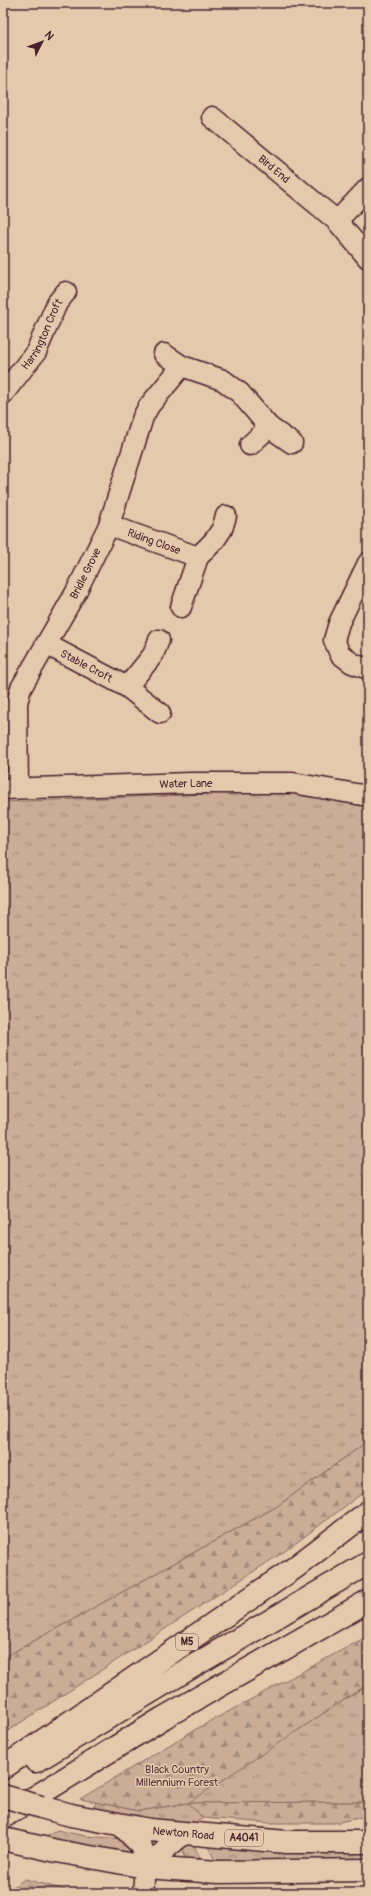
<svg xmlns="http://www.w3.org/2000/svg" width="371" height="1896" font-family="Pangolin,sans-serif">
  <defs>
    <pattern id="grass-tufts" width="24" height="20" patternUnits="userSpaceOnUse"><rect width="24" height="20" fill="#cbad97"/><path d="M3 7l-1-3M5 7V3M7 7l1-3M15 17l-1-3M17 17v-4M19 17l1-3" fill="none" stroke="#a78c7b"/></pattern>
    <pattern id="forest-firs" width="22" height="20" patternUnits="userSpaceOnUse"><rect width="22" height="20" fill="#cbad97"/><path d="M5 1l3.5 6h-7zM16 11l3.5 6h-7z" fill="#a78c7b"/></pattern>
  </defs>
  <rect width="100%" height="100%" fill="#e4c9ac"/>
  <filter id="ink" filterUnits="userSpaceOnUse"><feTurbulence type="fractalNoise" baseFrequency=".025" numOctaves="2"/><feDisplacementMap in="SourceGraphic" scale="8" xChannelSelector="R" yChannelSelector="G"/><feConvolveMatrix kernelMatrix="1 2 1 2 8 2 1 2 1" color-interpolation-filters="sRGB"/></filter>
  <g filter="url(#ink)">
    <g fill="url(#grass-tufts)" stroke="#8a6661">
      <path d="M286 791 368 804V1441L276 1507 3 1658V802Z"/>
      <path d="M368 1684V1802L188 1803 203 1818 198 1820 197 1825 157 1821 94 1808 96 1802 139 1811 187 1803Z"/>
      <path d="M57 1830 85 1836 124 1839 143 1857 45 1838Z"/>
      <path d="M193 1843 202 1863 188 1862C182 1856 182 1850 186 1844Z"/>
      <path d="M207 1845 368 1849V1864L216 1862Z"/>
      <path d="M25 1879 76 1893H4Z"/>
    </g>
    <g fill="url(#forest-firs)" stroke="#8a6661">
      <path d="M368 1441V1489L285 1551 3 1734V1658L276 1507Z"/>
      <path d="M368 1636V1684L188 1803 368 1802V1816L334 1823H270L203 1818 187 1803 139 1811 80 1799 189 1733Z"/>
    </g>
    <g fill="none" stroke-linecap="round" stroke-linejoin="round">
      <defs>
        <g id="minor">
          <path id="s1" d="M212 117 337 221 368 258"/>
          <path d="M337 221 368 188"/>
          <path d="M164 354 182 366 223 380 240 393 269 427 292 443"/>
          <path id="s2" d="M3 394 36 352 57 303 66 292"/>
          <path d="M250 445 269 427"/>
          <path id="s3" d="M109 525 198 557"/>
          <path d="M368 563 339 623 334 640 340 654 352 663 368 669"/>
          <path d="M181 607 198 557 214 541 222 529 226 516"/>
          <path id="s4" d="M46 644 127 687 160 713"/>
          <path d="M127 687 153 655 159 640"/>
          <path id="s5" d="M18 788 17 703 21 688 76 592 109 525 143 417 149 406 182 366"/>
          <path id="s6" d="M3 789 190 783H293L368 796"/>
          <path d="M120 1825 142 1847 145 1867 143 1893"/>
          <path d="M145 1867 185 1833"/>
        </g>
        <g id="highway">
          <path d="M36 1761 190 1668 368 1563"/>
          <path d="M3 1768 293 1569 368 1512"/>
          <path id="s7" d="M41 1807 71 1815 150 1830 287 1842H368"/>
          <path d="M3 1817 163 1718 368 1601"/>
          <path d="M3 1839 57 1851 145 1867 218 1872 368 1870"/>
        </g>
      </defs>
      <use href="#minor" stroke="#4a1f2b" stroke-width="23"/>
      <use href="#highway" stroke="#4a1f2b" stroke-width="25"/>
      <use href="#minor" stroke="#e4c9ac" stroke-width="20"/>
      <use href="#highway" stroke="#e4c9ac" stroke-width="22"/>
      <defs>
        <path id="highway-bridge" d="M3 1796 41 1807"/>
      </defs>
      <use href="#highway-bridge" stroke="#4a1f2b" stroke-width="25" stroke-linecap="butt"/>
      <use href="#highway-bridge" stroke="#e4c9ac" stroke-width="22"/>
    </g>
  </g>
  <g text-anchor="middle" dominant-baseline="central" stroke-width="3" stroke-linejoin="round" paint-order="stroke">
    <g fill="#e4c9ac" stroke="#785252" stroke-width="1">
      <rect x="176" y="1634" width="22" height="16" rx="3"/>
      <rect x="225" y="1830" width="38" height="16" rx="3"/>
    </g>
    <g font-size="10" font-weight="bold" fill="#4a1f2b">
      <text x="187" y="1642">M5</text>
      <text x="244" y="1838">A4041</text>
    </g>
    <g font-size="11" fill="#4a1f2b" stroke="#e4c9ac">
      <text stroke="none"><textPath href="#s1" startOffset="81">Bird End</textPath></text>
      <text stroke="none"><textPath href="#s2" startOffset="72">Harrington Croft</textPath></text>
      <text stroke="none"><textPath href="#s3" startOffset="48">Riding Close</textPath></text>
      <text stroke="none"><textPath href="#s5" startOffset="232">Bridle Grove</textPath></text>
      <text stroke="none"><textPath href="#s4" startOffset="46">Stable Croft</textPath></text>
      <text stroke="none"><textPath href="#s6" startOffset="183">Water Lane</textPath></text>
      <text stroke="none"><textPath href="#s7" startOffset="145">Newton Road</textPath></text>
    </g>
    <g font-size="11" fill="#5d343b" stroke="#e4c9ac">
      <text x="177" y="1769">Black Country<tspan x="177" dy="13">Millennium Forest</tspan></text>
    </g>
  </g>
  <rect width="371" height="1896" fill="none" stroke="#e4c9ac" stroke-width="16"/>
  <rect x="8" y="8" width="355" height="1880" fill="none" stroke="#4a1f2b" stroke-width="1.5" filter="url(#ink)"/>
  <g transform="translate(42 42) rotate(48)" stroke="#e4c9ac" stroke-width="3" paint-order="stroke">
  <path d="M0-3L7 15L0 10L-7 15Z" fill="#4a1f2b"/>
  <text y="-6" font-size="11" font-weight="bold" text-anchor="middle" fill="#4a1f2b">N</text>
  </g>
</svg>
